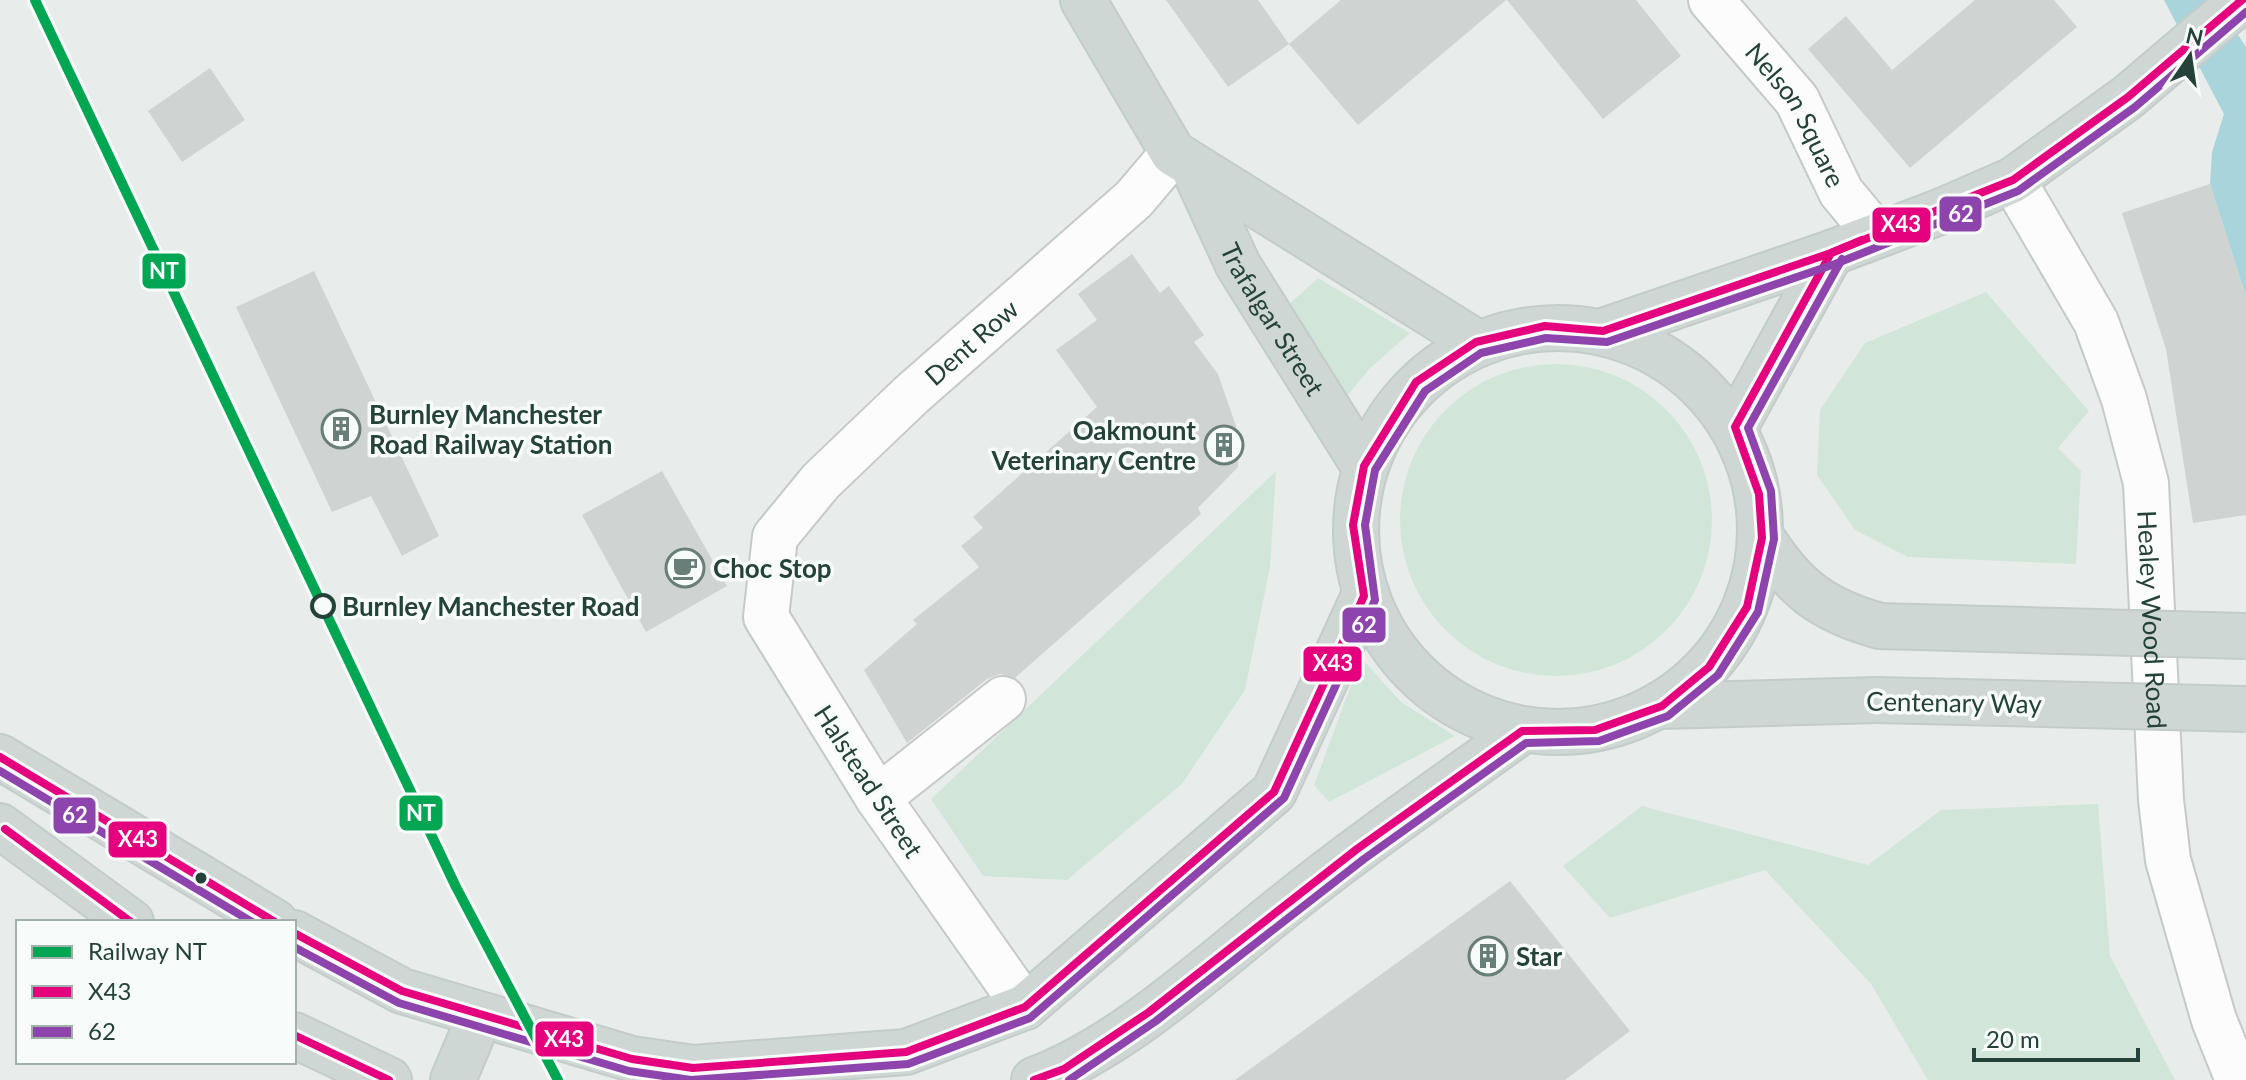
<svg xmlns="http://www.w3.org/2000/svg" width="2246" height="1080" font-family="Lato,sans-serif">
  <rect width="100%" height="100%" fill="#e8edeb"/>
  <g fill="#d1e6d8">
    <path d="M1318 278 1410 333 1370 368 1339 406 1285 308Z"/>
    <path d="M1986 292 2089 411 2058 448 2081 471 2076 564 1908 557 1855 530 1817 475 1820 410 1865 343Z"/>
    <circle cx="1556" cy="520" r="156"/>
    <path d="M1276 471 1270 567 1245 690 1182 784 1067 880 983 876 931 799Z"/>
    <path d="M1361 658 1401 702 1455 736 1329 802 1314 785Z"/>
    <path d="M2098 804 2110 956 2175 1080H1928L1871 984 1765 870 1610 918 1563 866 1642 806 1868 865 1941 810Z"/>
  </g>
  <path fill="#a9d4db" d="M2164 0H2215L2246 47V297L2210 184 2212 152 2224 114Z"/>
  <g fill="#cfd4d2">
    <path d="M1166 0H1258L1289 44 1228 87Z"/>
    <path d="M1341 0H1506L1358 125 1289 44Z"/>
    <path d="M1507 0H1636L1681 56 1603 119Z"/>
    <path d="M1975 0H2054L2077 27 1910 168 1808 49 1846 16 1892 70Z"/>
    <path d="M210 68 245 120 182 162 148 111Z"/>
    <path d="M2210 184 2246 297V515L2193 523 2166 349 2122 213Z"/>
    <path d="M1132 254 1160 293 1169 286 1204 335 1194 342 1218 374 1236 426 1238 467 1198 508 1201 514 1015 678 1000 674 987 679 907 743 864 670 917 624 913 620 979 567 961 546 983 528 973 517 1097 407 1056 350 1097 320 1078 294Z"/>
    <path d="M314 271 439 536 402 556 371 496 332 512 236 307Z"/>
    <path d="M662 471 727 586 646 632 582 515Z"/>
    <path d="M1510 881 1630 1031 1565 1080H1235Z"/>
  </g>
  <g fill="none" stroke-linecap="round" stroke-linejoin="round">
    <defs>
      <g id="minor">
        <path id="s1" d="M1711 0 1797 100 1841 192 1876 234"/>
        <path id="s2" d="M2013 180 2096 322 2124 399 2146 483 2161 800 2168 860 2214 1020 2238 1080"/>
        <path d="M878 798 1003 699"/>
        <path id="s3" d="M1025 1007 878 798 766 617 775 537 821 481 911 395 1134 199 1173 153"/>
      </g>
      <g id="major">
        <path d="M1083 0 1173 153 1476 342"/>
        <path id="s4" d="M1192 165 1238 265 1364 466"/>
        <circle cx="1558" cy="530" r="202"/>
        <path d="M1603 331 1831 253 1942 211 2013 180 2128 97 2242 0"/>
        <path d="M1735 427 1831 253"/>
        <path d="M1762 538C1794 588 1822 610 1880 626"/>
        <path d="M1662 706 1878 700"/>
        <path d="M0 757 275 922"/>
        <path d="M0 826 131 922"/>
        <path d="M294 933 402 991 632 1059 693 1068 906 1052 1025 1007 1274 792 1364 596"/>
        <path d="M294 1035 389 1080"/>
        <path d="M453 1080 480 1016"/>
        <path d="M1034 1080C1125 1046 1211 964 1287 904 1363 843 1443 788 1522 731"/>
      </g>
    </defs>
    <use href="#minor" stroke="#c5cac8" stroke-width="48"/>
    <use href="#major" stroke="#c3ccc9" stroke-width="48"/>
    <use href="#minor" stroke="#fcfcfc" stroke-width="44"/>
    <use href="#major" stroke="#cfd7d5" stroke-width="44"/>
    <defs>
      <g id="major-bridge">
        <path d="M1880 626 2246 636"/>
        <path d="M1878 700 2246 709"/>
      </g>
    </defs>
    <use href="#major-bridge" stroke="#c3ccc9" stroke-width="48" stroke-linecap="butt"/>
    <use href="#major-bridge" stroke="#cfd7d5" stroke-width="44"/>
    <defs>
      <g id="bus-1">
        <path d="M0 757 275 922"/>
        <path d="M5 829 131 922"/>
        <path d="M294 933 402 991 632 1059 693 1068 906 1052 1025 1007 1274 792 1364 596 1353 525 1364 466 1416 382 1476 342 1545 326 1603 331 1831 253 2013 180 2128 97 2242 0"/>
        <path d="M294 1035 389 1080"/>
        <path d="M1034 1080 1064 1069 1149 1012 1357 849 1522 731 1595 730 1662 706 1709 667 1747 607 1762 538 1759 494 1735 427 1831 253 1862 240"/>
      </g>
      <g id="bus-2">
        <path d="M0 771 252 922"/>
        <path d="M294 947 399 1003 629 1071 691 1080 908 1064 1030 1018 1284 798 1375 600 1365 525 1375 470 1425 391 1481 353 1546 338 1607 342 1835 264 2018 191 2135 107 2246 12"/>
        <path d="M1069 1080 1156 1021 1364 859 1526 743 1599 741 1668 716 1718 675 1758 612 1774 539 1771 491 1748 428 1842 259"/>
      </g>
    </defs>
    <use href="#bus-1" stroke="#f7fbf9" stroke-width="14"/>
    <use href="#bus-2" stroke="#f7fbf9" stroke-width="14"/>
    <use href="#bus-1" stroke="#e5007d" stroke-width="8"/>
    <use href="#bus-2" stroke="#8e44ad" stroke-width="8"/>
    <defs>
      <path id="rail-1" d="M35 0 456 887 558 1080"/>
    </defs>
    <use href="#rail-1" stroke="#f7fbf9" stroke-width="16"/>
    <use href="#rail-1" stroke="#00a651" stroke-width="10"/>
  </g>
  <defs>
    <symbol id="building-ring" viewBox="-11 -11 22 22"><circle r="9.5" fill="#f7fbf9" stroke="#697e78" stroke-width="1.5"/><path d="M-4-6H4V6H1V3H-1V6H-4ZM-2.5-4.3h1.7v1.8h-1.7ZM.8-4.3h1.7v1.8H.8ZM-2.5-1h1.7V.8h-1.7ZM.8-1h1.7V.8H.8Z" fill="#697e78"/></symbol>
    <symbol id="cafe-ring" viewBox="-11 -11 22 22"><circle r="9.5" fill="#f7fbf9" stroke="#697e78" stroke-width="1.5"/><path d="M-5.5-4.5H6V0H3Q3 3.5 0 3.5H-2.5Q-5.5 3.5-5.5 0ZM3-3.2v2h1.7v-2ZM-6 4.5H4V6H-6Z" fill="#697e78"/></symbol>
  </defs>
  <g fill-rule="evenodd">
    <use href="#building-ring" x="319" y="407" width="44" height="44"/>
    <use href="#building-ring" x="1202" y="423" width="44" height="44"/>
    <use href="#cafe-ring" x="663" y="546" width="44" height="44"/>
    <use href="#building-ring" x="1466" y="934" width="44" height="44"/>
  </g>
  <circle fill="#f7fbf9" stroke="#24423a" stroke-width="4" cx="323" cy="606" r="11"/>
  <circle fill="#24423a" stroke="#f7fbf9" stroke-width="3" cx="201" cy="878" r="7"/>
  <g text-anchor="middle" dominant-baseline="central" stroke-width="7" stroke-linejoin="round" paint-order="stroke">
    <g font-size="26" fill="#24423a" stroke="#f7fbf9">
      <text stroke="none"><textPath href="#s1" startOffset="144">Nelson Square</textPath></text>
      <text stroke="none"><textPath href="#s4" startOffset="174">Trafalgar Street</textPath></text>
      <text stroke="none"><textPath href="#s3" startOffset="826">Dent Row</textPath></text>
      <text stroke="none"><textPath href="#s2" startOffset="470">Healey Wood Road</textPath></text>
      <text transform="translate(1954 702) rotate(1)">Centenary Way</text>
      <text transform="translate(869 781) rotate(57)">Halstead Street</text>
    </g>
    <g font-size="26" font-weight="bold" fill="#24423a" stroke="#f7fbf9" text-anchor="start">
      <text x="369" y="414">Burnley Manchester<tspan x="369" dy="30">Road Railway Station</tspan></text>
      <text x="1196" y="430" text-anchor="end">Oakmount<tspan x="1196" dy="30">Veterinary Centre</tspan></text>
      <text x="713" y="568">Choc Stop</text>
      <text x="1516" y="956">Star</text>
    </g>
    <g font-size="26" font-weight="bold" fill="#24423a" stroke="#f7fbf9" text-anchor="start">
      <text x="342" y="606">Burnley Manchester Road</text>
    </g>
  </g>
  <g stroke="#f7fbf9" stroke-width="3">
    <rect x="1938" y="195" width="45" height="38" rx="8" fill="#8e44ad"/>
    <rect x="1871" y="206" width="61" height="38" rx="8" fill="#e5007d"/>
    <rect x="141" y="252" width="46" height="38" rx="8" fill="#00a651"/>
    <rect x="1341" y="606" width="46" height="38" rx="8" fill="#8e44ad"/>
    <rect x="1302" y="645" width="61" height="38" rx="8" fill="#e5007d"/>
    <rect x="398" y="794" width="46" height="38" rx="8" fill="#00a651"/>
    <rect x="52" y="796" width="45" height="39" rx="8" fill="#8e44ad"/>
    <rect x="107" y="820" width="61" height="39" rx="8" fill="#e5007d"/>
    <rect x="534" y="1020" width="61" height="38" rx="8" fill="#e5007d"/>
  </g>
  <g font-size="22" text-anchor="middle" font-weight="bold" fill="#fff">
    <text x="1961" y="222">62</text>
    <text x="1901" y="232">X43</text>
    <text x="164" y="279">NT</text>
    <text x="1364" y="633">62</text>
    <text x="1333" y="671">X43</text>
    <text x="421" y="821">NT</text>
    <text x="75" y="823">62</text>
    <text x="138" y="847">X43</text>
    <text x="564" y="1047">X43</text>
  </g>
  <rect x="16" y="920" width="280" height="144" fill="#f7fbf9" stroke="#a3b1ad" stroke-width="2"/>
  <rect x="32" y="946" width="40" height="12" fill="#00a651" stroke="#a3b1ad" stroke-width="2"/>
  <text x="88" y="960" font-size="24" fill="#24423a">Railway NT</text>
  <rect x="32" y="986" width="40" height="12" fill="#e5007d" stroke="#a3b1ad" stroke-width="2"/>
  <text x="88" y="1000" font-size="24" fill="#24423a">X43</text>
  <rect x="32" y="1026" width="40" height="12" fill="#8e44ad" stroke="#a3b1ad" stroke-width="2"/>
  <text x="88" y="1040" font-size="24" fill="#24423a">62</text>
  <g transform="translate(2190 56) rotate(13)" stroke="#f7fbf9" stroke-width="6" paint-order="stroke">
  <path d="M0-6L14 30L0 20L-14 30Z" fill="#24423a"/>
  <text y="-12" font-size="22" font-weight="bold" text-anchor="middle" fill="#24423a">N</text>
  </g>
  <path d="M1974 1048v12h164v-12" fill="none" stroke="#24423a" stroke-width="4"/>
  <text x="1986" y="1048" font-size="24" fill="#24423a" stroke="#f7fbf9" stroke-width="6" paint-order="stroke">20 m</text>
</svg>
